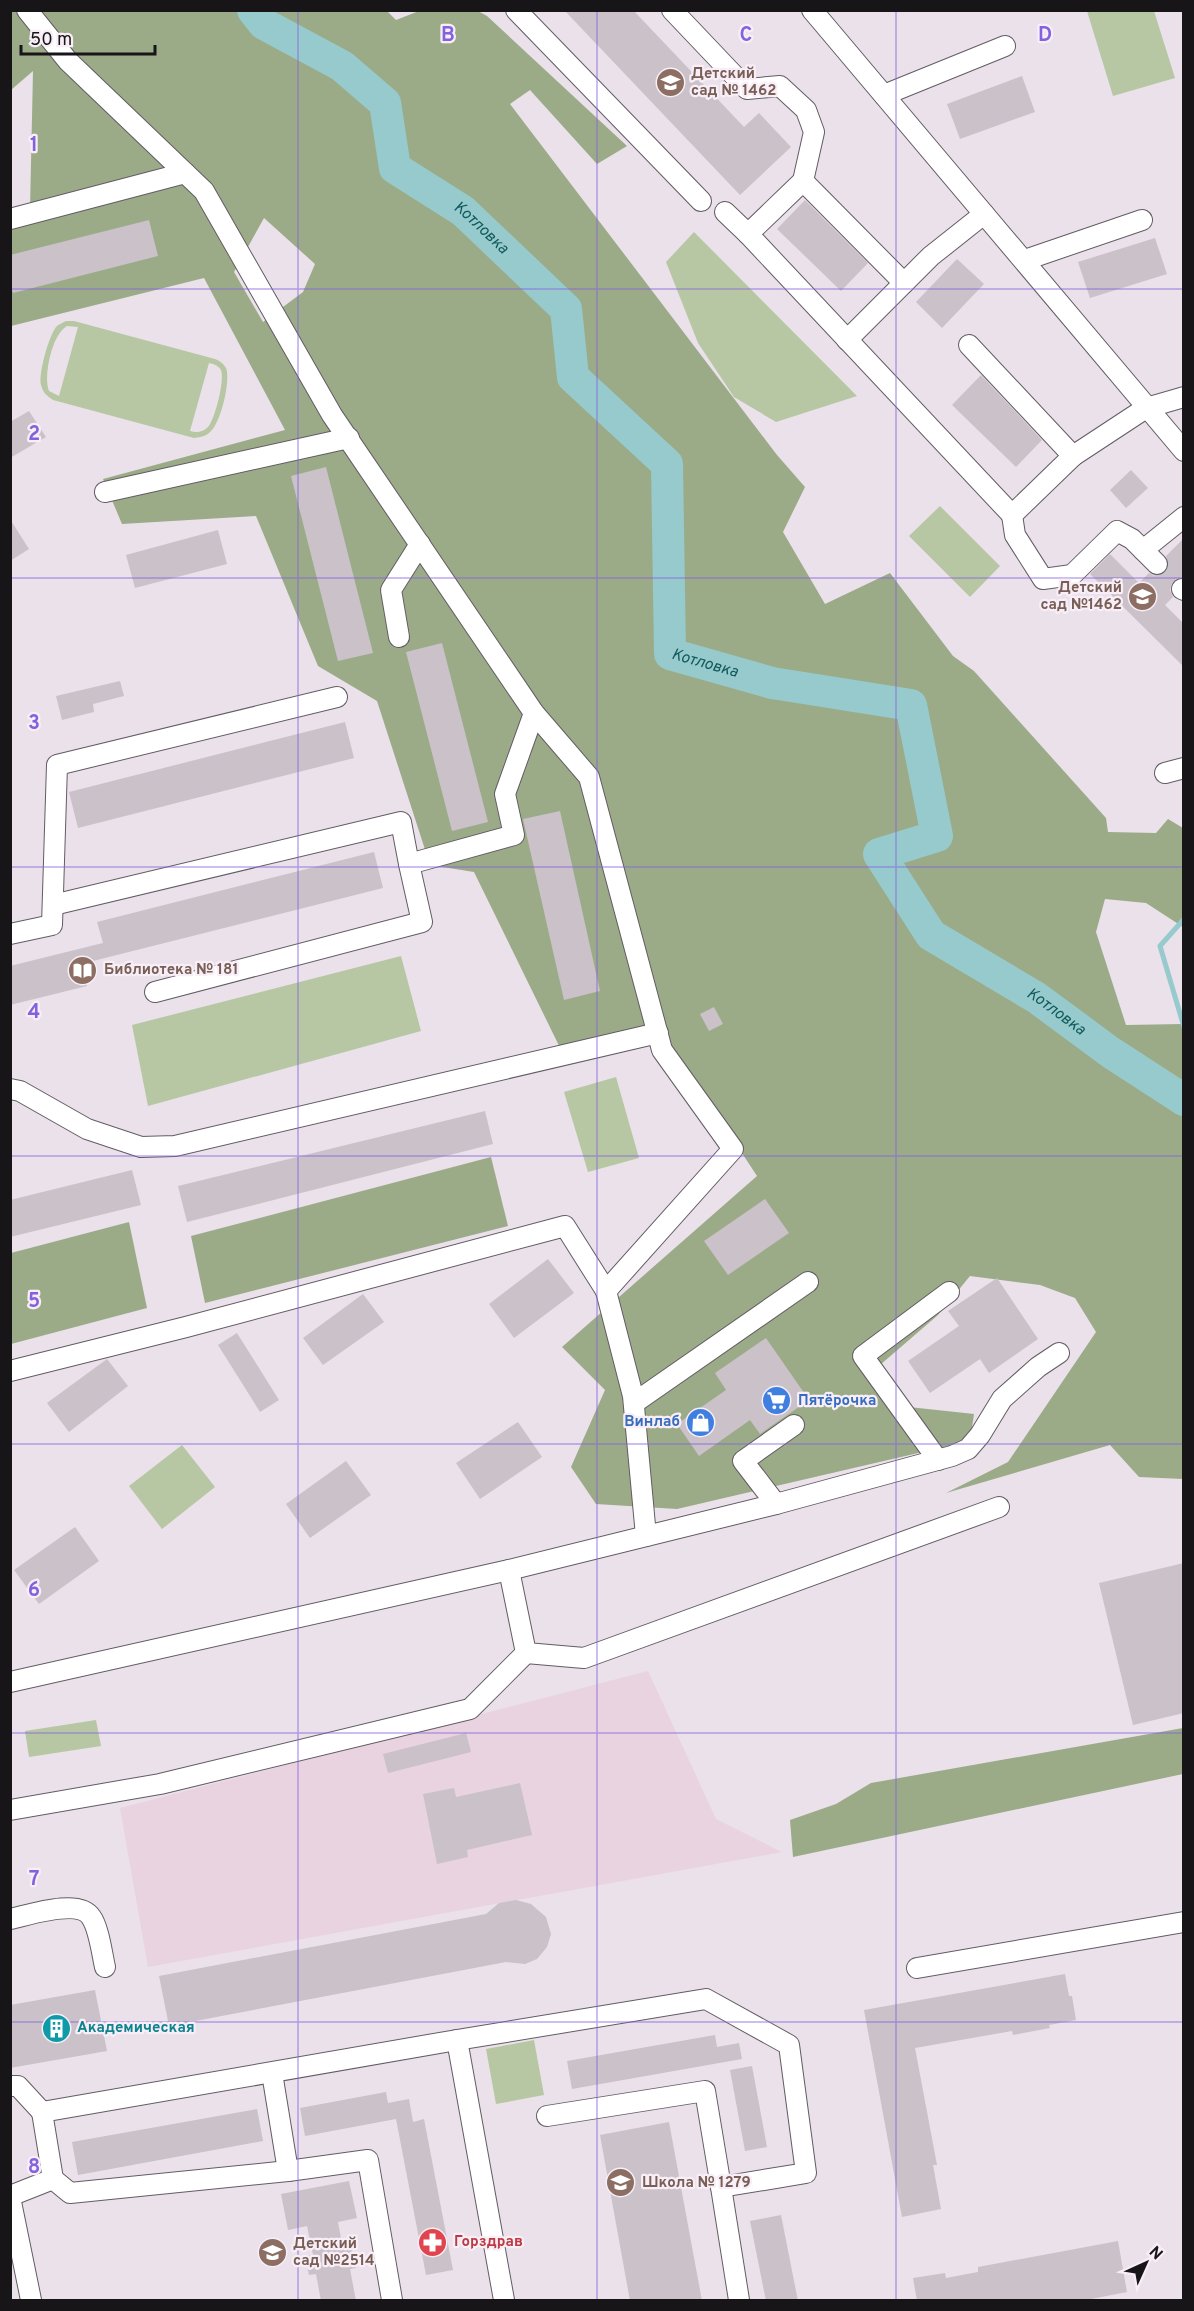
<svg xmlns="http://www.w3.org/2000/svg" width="1194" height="2311" font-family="Overpass,sans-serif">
  <rect width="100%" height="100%" fill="#eae1ea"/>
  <path fill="#e9d3e1" d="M648 1671 716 1819 782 1852 148 1967 120 1808Z"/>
  <g fill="#b7c7a3" fill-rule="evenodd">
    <path d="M1087 11H1154L1175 78 1113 96Z"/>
    <path d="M694 232 857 396 776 422 734 397 698 343 666 262Z"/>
    <path d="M66 321H74L215 359C220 361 223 363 226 368 231 380 221 422 211 431 207 436 201 437 194 438L53 400C47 396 43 393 41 385 38 375 49 334 57 326 58 325 64 322 66 321ZM67 326 78 327 59 396 49 391C43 376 52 334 67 326ZM209 363C213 364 218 365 221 370 225 380 215 419 208 427 203 432 197 433 190 431Z"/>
    <path d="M940 506 1000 566 970 597 909 536Z"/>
    <path d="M401 956 421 1031 148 1106 132 1025Z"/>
    <path d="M616 1077 639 1158 588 1172 564 1092Z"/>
    <path d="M182 1445 215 1487 162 1529 129 1486Z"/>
    <path d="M96 1720 101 1746 29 1757 25 1731Z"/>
    <path d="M534 2040 544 2095 496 2104 486 2049Z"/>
  </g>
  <g fill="#9bab88" fill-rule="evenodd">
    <path d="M386 10 396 20 419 11H478L487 16 627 146 597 164 530 90 510 104 777 455 805 487 783 532 825 604 890 573 953 656 974 671 1106 818 1108 832 1156 833 1168 819 1183 828V927L1146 903 1105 899 1096 932 1126 1025 1183 1024V1479L1139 1477 1110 1445 946 1493 1008 1462 1096 1332 1075 1298 1040 1285 970 1276 938 1315 873 1371 909 1407 974 1414 970 1441 677 1509 596 1504 571 1467 605 1390 562 1347 757 1176 669 1042 566 1060 474 872 430 865 377 701 318 666 256 516 122 524 103 479 285 430 204 278 11 326V212L30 209 33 71 11 90V11ZM264 218 315 264 303 292 263 322 234 272Z"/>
    <path d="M491 1157 508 1226 205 1303 191 1236Z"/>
    <path d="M129 1222 147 1308 11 1344V1253Z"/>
    <path d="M1183 1728V1774L793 1857 790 1820 836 1804 871 1783Z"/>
  </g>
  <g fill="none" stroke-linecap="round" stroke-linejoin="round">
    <path stroke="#97cacc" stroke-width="5" d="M1184 919 1160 946 1184 1027"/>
    <path stroke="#97cacc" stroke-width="32" id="s1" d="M253 10 264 24 342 66 385 103 395 168 463 211 566 309 573 377 667 464 670 654 772 683 911 705 937 836 879 854 931 935 1037 998 1110 1052 1184 1100"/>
  </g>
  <g fill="#cac1c9">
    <path d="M564 10H633L744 127 759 113 791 147 740 195Z"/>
    <path d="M1022 76 1035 112 960 139 947 104Z"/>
    <path d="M805 200 868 263 841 291 777 229Z"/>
    <path d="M149 220 158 256 13 293 10 284V255Z"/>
    <path d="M1155 238 1167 274 1090 298 1078 262Z"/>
    <path d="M957 259 984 284 942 328 916 302Z"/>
    <path d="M981 375 1042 440 1016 467 952 405Z"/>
    <path d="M29 411 46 437 10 458V422Z"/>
    <path d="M326 467 373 653 338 661 291 476Z"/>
    <path d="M1131 470 1148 488 1126 508 1110 490Z"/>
    <path d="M10 519 29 549 10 561Z"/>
    <path d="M218 530 227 564 135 588 126 555Z"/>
    <path d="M1184 538V577L1176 579 1172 583 1170 590 1173 597 1165 605 1184 624V667L1090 574 1110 554 1139 583 1149 573 1154 576 1161 575 1169 567 1166 556Z"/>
    <path d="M442 643 488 822 452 831 406 652Z"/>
    <path d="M120 681 124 696 93 704 94 712 62 720 56 696Z"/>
    <path d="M345 722 354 758 78 828 69 792Z"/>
    <path d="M560 811 600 991 564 1000 523 819Z"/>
    <path d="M374 852 383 888 81 964 87 986 10 1005V966L103 943 97 922Z"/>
    <path d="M714 1007 723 1024 709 1031 700 1014Z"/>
    <path d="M485 1111 493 1144 187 1222 178 1186Z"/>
    <path d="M132 1170 141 1205 10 1237V1200Z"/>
    <path d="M765 1199 789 1233 728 1275 704 1241Z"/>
    <path d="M548 1259 574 1293 514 1338 489 1304Z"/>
    <path d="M997 1278 1038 1339 989 1373 980 1359 930 1393 908 1361 959 1326 948 1311Z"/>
    <path d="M363 1294 384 1322 323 1365 303 1338Z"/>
    <path d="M237 1333 279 1400 260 1412 218 1345Z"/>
    <path d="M766 1338 809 1400 760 1434 750 1420 699 1456 677 1424 726 1390 715 1373Z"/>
    <path d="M107 1359 128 1386 69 1432 47 1403Z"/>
    <path d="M518 1422 542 1457 480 1499 456 1463Z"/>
    <path d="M346 1461 371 1495 310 1538 286 1504Z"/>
    <path d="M75 1527 99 1561 39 1604 14 1570Z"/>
    <path d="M1184 1563V1713L1133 1725 1099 1583Z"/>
    <path d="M466 1733 471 1752 388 1773 383 1754Z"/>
    <path d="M520 1783 532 1835 467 1850 468 1857 437 1864 423 1794 454 1788 456 1797Z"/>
    <path d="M516 1900 531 1904 546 1917 551 1934 547 1947 537 1959 525 1964 506 1962 169 2026 159 1976 486 1914 499 1903Z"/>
    <path d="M1065 1974 1069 1996H1072L1076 2020 1049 2025 1050 2028 1013 2035 1012 2031 915 2048 937 2165H933L941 2209 902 2217 864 2010Z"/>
    <path d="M95 1990 107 2051 10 2068V2005Z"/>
    <path d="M715 2035 717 2047 739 2043 742 2059 572 2089 567 2061Z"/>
    <path d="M752 2066 767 2147 745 2151 730 2070Z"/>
    <path d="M386 2092 388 2103 409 2099 413 2122 424 2119 453 2270 426 2275 396 2119 305 2136 300 2108Z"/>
    <path d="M257 2109 263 2141 78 2175 72 2142Z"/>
    <path d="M669 2122 702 2301H630L600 2135Z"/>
    <path d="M349 2181 357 2218 338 2222 343 2249 351 2247 356 2268 350 2269 356 2301H321L316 2274 309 2275 305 2256 313 2255 307 2226 288 2230 281 2194Z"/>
    <path d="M781 2215 798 2301H766L750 2221Z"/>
    <path d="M1118 2241 1127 2292 1081 2301H917L913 2278 945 2273 946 2278 978 2272V2267Z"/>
  </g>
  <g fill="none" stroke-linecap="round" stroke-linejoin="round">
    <path stroke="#cac2ca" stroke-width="20" stroke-dasharray="20 10" stroke-linecap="butt" d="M1157 564 1182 589"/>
    <defs>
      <g id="minor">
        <path d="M27 10 68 61 204 191 332 415 534 713 589 777 662 1050 733 1149 606 1291 633 1396 646 1536"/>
        <path d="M516 10 701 201"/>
        <path d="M672 10 747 89 780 86 806 110 814 132 803 181"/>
        <path d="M812 10 1184 451"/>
        <path d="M884 95 1005 46"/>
        <path d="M725 212 748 234 1012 515 1073 456"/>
        <path d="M10 219 185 173"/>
        <path d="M748 234 803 181 904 283 931 256 984 214"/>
        <path d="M1025 260 1142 220"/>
        <path d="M847 340 904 283"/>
        <path d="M969 345 1073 456 1146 408 1184 397"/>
        <path d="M105 492 349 438"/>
        <path d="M1012 515 1015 535 1043 579 1072 575 1117 531 1132 539 1143 550"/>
        <path d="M1157 564 1143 550 1184 517"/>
        <path d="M1182 589 1184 590"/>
        <path d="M399 637 391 590 420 544"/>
        <path d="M1165 773 1184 768"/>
        <path d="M53 905 401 822 409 864 514 835 505 794 534 713"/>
        <path d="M10 934 52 925 57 765 337 697"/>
        <path d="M155 992 422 922 409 864"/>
        <path d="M10 1089 20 1091 87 1129 141 1147 175 1146 658 1033"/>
        <path d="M10 1371 186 1327 565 1226 606 1291"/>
        <path d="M634 1403 808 1282"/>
        <path d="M938 1460 863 1356 949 1292"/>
        <path d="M776 1504 743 1461 794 1425"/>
        <path d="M526 1653 584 1658 999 1507"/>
        <path d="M10 1682 509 1570 776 1504 952 1456 968 1449 980 1435 1002 1399 1038 1367 1059 1353"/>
        <path d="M10 1810 160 1784 470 1709 526 1653 509 1570"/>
        <path d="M10 1919C29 1915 79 1898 91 1917 99 1928 102 1954 105 1967"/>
        <path d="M917 1968 1184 1922"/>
        <path d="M457 2040 504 2300"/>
        <path d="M272 2073 288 2171"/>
        <path d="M10 2086H18L42 2112"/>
        <path d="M547 2116 705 2091 721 2187"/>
        <path d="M53 2179 70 2193 288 2171 368 2160 392 2300"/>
        <path d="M10 2196 53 2179 42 2112 457 2040 706 1999 789 2045 806 2173 721 2187 739 2300"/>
        <path d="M10 2197 31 2300"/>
      </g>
    </defs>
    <use href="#minor" stroke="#635c63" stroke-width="22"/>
    <use href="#minor" stroke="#fff" stroke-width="20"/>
  </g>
  <path fill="none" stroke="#8462dd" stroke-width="1.5" stroke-opacity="0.55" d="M298 10V2300M597 10V2300M896 10V2300M10 289H1184M10 578H1184M10 867H1184M10 1156H1184M10 1444H1184M10 1733H1184M10 2022H1184"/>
  <defs>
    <symbol id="school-disc" viewBox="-11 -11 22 22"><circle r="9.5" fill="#8d6e63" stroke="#f7eef7"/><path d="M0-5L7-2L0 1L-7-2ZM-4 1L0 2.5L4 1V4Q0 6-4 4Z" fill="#fff"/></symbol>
    <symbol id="library-disc" viewBox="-11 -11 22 22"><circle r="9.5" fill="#8d6e63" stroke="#f7eef7"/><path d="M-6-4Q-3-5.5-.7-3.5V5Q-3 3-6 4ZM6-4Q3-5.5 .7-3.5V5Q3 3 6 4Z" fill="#fff"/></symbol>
    <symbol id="supermarket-disc" viewBox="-11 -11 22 22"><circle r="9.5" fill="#3f7fe0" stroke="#f7eef7"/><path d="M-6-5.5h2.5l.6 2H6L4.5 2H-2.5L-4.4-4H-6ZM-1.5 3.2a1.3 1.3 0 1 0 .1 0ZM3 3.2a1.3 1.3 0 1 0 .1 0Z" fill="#fff"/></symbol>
    <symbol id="shop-disc" viewBox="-11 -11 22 22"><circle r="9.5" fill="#3f7fe0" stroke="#f7eef7"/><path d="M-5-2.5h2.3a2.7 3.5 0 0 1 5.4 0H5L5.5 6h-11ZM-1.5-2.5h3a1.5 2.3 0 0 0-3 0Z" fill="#fff"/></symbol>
    <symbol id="building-disc" viewBox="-11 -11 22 22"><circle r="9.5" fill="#0f9aa8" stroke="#f7eef7"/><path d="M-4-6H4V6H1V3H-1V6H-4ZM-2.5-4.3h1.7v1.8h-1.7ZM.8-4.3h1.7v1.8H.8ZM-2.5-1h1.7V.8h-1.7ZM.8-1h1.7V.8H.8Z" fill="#fff"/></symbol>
    <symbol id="pharmacy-disc" viewBox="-11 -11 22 22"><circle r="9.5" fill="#e0444e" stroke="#f7eef7"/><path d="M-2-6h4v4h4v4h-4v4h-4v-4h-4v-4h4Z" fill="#fff"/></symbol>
  </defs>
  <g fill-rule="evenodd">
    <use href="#school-disc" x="654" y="66" width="33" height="33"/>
    <use href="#school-disc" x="1126" y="580" width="33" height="33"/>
    <use href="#library-disc" x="66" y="954" width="33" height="33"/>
    <use href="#supermarket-disc" x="760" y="1384" width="33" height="33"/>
    <use href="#shop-disc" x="684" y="1406" width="33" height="33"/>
    <use href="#building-disc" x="40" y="2012" width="33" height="33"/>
    <use href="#school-disc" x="604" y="2166" width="33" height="33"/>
    <use href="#pharmacy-disc" x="416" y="2226" width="33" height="33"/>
    <use href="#school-disc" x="256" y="2236" width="33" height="33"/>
  </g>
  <g text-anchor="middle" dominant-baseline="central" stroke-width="4.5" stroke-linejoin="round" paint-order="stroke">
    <g font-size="15" font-weight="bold" fill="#785e54" stroke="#f7eef7" text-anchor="start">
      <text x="691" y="74">Детский<tspan x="691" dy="17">сад № 1462</tspan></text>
      <text x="1122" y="588" text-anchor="end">Детский<tspan x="1122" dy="17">сад №1462</tspan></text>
      <text x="104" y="970">Библиотека № 181</text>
      <text x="642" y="2183">Школа № 1279</text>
      <text x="293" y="2244">Детский<tspan x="293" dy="17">сад №2514</tspan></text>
    </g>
    <g font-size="15" font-weight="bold" fill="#366cbe" stroke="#f7eef7" text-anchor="start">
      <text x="798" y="1401">Пятёрочка</text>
      <text x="680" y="1422" text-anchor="end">Винлаб</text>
    </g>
    <g font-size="15" font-weight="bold" fill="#0d838f" stroke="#f7eef7" text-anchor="start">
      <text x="77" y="2028">Академическая</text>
    </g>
    <g font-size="15" font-weight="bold" fill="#be3a42" stroke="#f7eef7" text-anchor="start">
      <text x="454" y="2242">Горздрав</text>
    </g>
    <g font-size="16" font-style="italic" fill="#11595c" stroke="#f7eef7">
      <text stroke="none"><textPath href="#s1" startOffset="334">Котловка</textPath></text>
      <text stroke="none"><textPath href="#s1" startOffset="874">Котловка</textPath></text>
      <text stroke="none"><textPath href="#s1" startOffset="1522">Котловка</textPath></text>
    </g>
  </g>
  <g font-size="20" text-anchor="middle" font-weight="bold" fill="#8462dd" stroke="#f7eef7" stroke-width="4.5" stroke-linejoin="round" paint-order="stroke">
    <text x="448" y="41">B</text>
    <text x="746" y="41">C</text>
    <text x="1045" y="41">D</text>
    <text x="34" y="151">1</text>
    <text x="34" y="440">2</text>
    <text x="34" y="729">3</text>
    <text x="34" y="1018">4</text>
    <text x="34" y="1307">5</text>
    <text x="34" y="1596">6</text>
    <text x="34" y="1885">7</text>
    <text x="34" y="2173">8</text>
  </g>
  <rect width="1194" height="2311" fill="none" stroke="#181518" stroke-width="24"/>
  <g transform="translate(1146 2263) rotate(45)" stroke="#f7eef7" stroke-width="4.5" paint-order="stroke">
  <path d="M0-4.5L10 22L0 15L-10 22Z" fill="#181518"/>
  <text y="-9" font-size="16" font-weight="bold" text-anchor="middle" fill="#181518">N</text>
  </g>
  <path d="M21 45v9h134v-9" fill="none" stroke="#181518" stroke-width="3"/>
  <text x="30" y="45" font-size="18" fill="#181518" stroke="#f7eef7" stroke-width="4.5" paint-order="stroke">50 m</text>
</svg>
